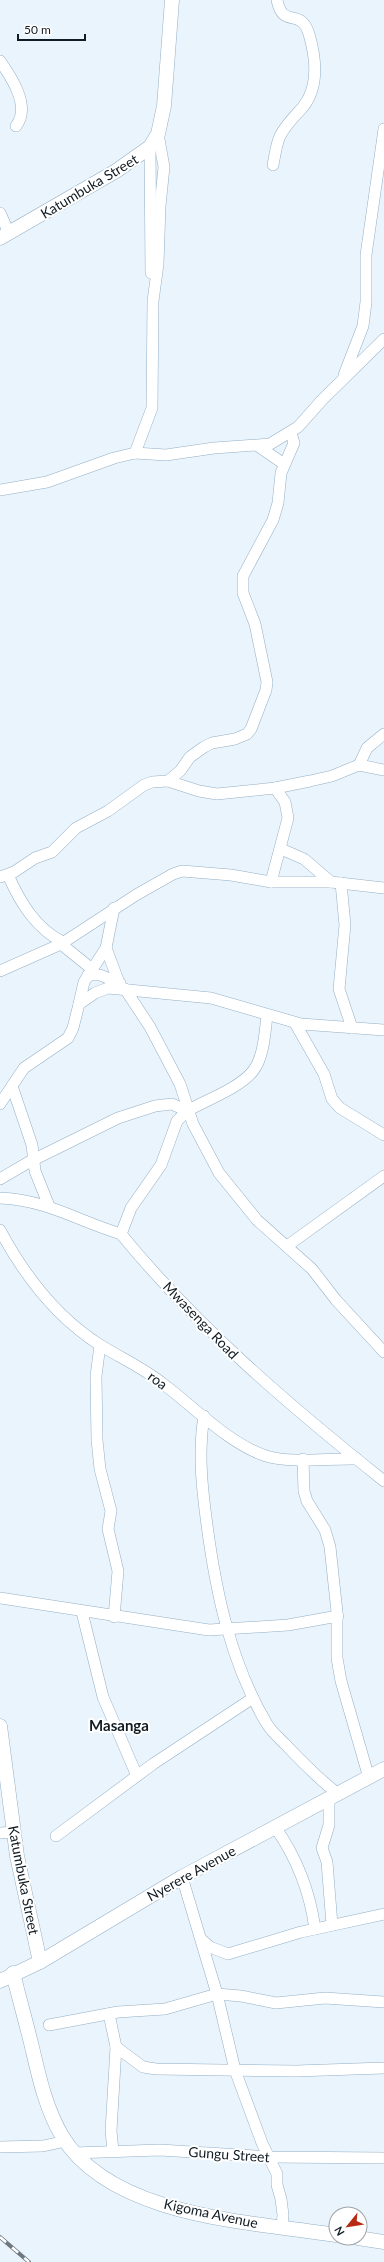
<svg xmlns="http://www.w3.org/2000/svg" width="384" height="2262" font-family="Lato,sans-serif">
  <rect width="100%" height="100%" fill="#e9f4fd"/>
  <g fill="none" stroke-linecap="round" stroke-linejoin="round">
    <defs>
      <g id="minor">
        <path d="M0 61C12 78 31 107 16 126"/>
        <path d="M150 147 151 273"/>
        <path d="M273 165C275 155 276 145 280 136 286 124 295 116 303 107 319 87 316 58 309 34 300 6 283 30 277 0"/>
        <path d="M0 213 9 233"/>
        <path d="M344 375 363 326 366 302V255L384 129"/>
        <path d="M258 446 284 464"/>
        <path d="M135 453 152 408 153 301 158 264 160 206 164 167 158 134"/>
        <path d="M0 490 47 482 114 458 135 453 166 455 214 448 270 444 298 427 322 400 384 339"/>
        <path d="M359 765 367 748 384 734"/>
        <path d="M168 781 199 791 217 794 275 788 310 781 332 776 359 765 384 770"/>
        <path d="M281 849 304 859 331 882"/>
        <path d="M8 875C20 902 36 929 63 942"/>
        <path d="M0 877 14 872 35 858 52 852 76 828 108 811 144 785 152 782 168 781 180 771 190 757 204 747 212 743 235 739 247 734 251 729 266 690 267 682 255 624 243 593V576L273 520 278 503 281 473 294 443 291 433"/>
        <path d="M271 882 288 818 285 802 275 788"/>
        <path d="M341 883 345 925 339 989 352 1028"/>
        <path d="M61 944 92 969"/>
        <path d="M106 948 121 988"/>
        <path d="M0 971 61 944 136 895 173 874 182 871 231 875 271 882H331L384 888"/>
        <path d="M88 975H100L120 983"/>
        <path d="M125 989 150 1027 180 1084 193 1124 219 1173 257 1220 312 1269 336 1300 384 1352"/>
        <path d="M79 1004 84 982 106 948 114 908"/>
        <path d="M295 1023 324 1074 332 1099 340 1108 384 1135"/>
        <path d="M12 1086 32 1145 35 1171 49 1206"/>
        <path d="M0 1104 24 1068 68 1038 73 1028 79 1004 95 993 108 988 211 998 301 1024 384 1030"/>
        <path d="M0 1179 29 1162 118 1118 155 1106 172 1104 187 1111"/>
        <path d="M0 1198C47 1200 78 1221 121 1234 198 1328 289 1405 384 1481"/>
        <path d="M0 1230C24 1275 56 1317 100 1345 121 1358 143 1368 162 1383 193 1406 229 1444 266 1456 294 1464 328 1458 357 1459"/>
        <path d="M121 1234 131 1208 161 1165 177 1121 187 1111C206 1100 240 1088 253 1071 264 1057 265 1032 267 1015"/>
        <path d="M287 1246 384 1176"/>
        <path d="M100 1345 96 1376 97 1440 100 1469 111 1511 108 1529 118 1571 114 1617"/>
        <path d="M204 1416C198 1453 202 1488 207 1525 216 1593 231 1664 267 1724 271 1731 279 1738 285 1744 302 1762 319 1779 338 1794"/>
        <path d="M303 1459 304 1491 307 1501 325 1530 330 1547 337 1612V1658L341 1681 369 1778"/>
        <path d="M0 1598 209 1630 288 1625 338 1616"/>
        <path d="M82 1612 103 1697 137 1776"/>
        <path d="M329 1799V1825L322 1848 327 1862 332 1925"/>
        <path d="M275 1827C297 1858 310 1892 315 1929"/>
        <path d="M0 1833 14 1832"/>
        <path d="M56 1836 153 1764 253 1698"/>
        <path d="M182 1877 217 1994 235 2070 262 2143 277 2174V2185L281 2199 283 2215 282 2227"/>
        <path d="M201 1939 210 1947 228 1954 301 1932 384 1914"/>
        <path d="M109 2014 116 2047 111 2131 113 2151"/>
        <path d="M49 2025 118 2012 165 2009 217 1994 241 1996 276 2003 325 1998 384 2002"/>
        <path d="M116 2047 143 2067 156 2069 296 2071 384 2068"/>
        <path d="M0 2147 43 2146 66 2141"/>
        <path d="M74 2153 160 2150 270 2157 384 2158"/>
      </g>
      <g id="major">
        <path d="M0 238 116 171 150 147 158 134 164 106 172 0"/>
        <path d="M0 1726 17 1856 40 1962"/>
        <path d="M13 1973C19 1998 26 2022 32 2047 39 2077 46 2109 62 2136 111 2217 251 2222 336 2235"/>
        <path d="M0 1981 40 1962 182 1877 384 1769"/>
        <path d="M358 2238 384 2242"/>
      </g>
    </defs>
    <use href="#minor" stroke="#94afc4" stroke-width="12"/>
    <use href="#major" stroke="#94afc4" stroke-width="15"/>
    <use href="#minor" stroke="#fff" stroke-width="11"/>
    <use href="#major" stroke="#fff" stroke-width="14"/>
    <defs>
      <path id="rail" d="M0 2237 29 2262"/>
    </defs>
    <use href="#rail" stroke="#6d7880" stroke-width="4"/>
    <use href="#rail" stroke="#fff" stroke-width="2.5" stroke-dasharray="8" stroke-linecap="butt"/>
  </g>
  <g text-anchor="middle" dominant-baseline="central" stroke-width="4" stroke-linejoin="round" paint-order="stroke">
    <g font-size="14" fill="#101b22" stroke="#fff">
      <text transform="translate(89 186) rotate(-31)">Katumbuka Street</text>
      <text transform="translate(201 1320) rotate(46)">Mwasenga Road</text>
      <text transform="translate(158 1380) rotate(36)">roa</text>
      <text transform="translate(191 1873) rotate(-29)">Nyerere Avenue</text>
      <text transform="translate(24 1880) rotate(79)">Katumbuka Street</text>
      <text transform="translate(229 2154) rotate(4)">Gungu Street</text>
      <text transform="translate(211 2213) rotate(12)">Kigoma Avenue</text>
    </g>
    <g font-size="15" font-weight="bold" fill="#101b22" stroke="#fff">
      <text x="119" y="1725">Masanga</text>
    </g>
  </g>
  <g transform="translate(348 2226) rotate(240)"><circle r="19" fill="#ffffff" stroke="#9fa4a7"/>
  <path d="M0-3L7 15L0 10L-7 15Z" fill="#b72b14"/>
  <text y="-6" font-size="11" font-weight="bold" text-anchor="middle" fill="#101b22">N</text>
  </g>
  <path d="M18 34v6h67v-6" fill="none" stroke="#101b22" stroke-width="2"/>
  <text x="24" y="34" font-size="12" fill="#101b22" stroke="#ffffff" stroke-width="3" paint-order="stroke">50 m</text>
</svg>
